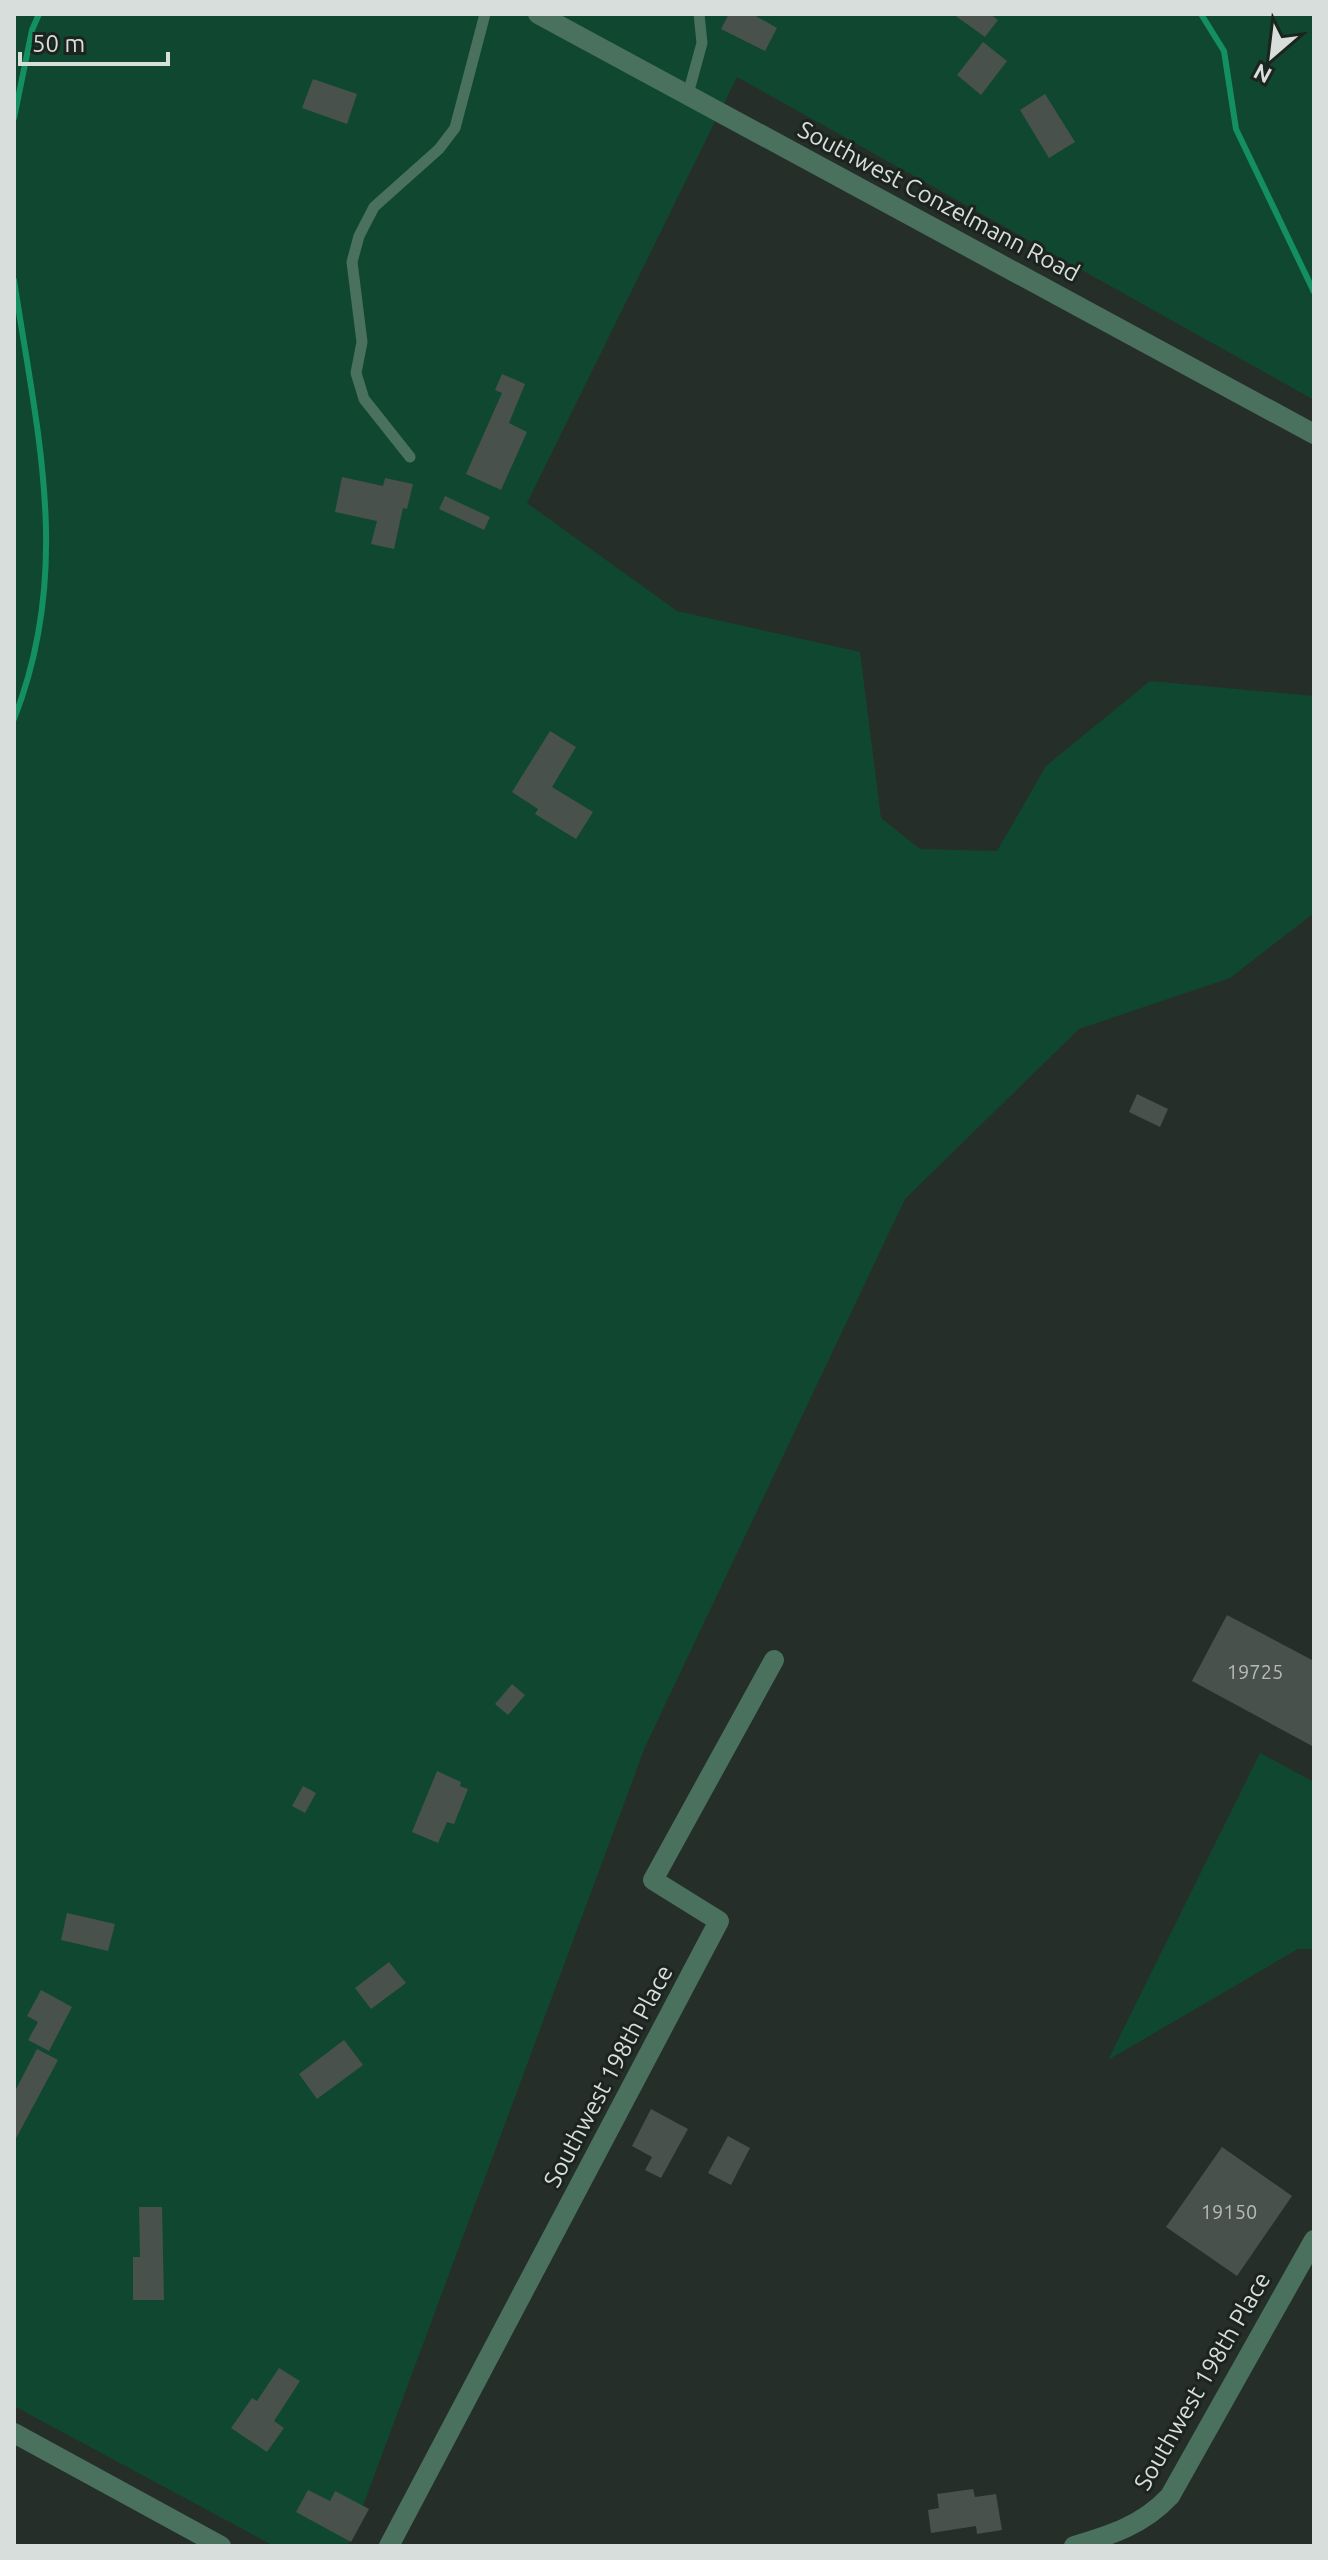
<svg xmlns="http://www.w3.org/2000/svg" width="1328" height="2560" font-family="Ubuntu,sans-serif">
  <rect width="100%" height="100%" fill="#262e2a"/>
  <g fill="#104731">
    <path d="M14 14H1314V400L737 77 527 503 677 611 860 652 881 818 920 849 997 851 1046 766 1150 681 1314 696V913L1230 978 1079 1029 905 1199 645 1747 348 2546H274L14 2406Z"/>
    <path d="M1260 1753 1314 1782V1949H1298L1108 2060Z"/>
  </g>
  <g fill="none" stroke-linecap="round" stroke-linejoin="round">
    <g stroke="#148f62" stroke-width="6">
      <path d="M1201 14 1224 51 1236 129 1314 292"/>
      <path d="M14 118 32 30 39 14"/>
      <path d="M14 280C37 433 73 569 14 719"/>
    </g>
  </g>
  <g fill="#48514c">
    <path d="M729 14H752L777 28 765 51 721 29Z"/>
    <path d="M953 14H990L998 20 985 37Z"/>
    <path d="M983 42 1007 61 981 95 957 75Z"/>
    <path d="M313 79 357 94 347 124 302 108Z"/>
    <path d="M1045 94 1075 142 1049 158 1020 110Z"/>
    <path d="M502 374 525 384 509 423 527 432 501 490 466 474 502 393 495 390Z"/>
    <path d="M342 477 383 486 385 478 413 484 407 509 403 508 394 549 371 544 377 521 335 512Z"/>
    <path d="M445 496 490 517 484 530 439 509Z"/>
    <path d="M550 731 576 747 552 787 593 812 576 839 535 814 538 809 512 792Z"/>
    <path d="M1137 1094 1168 1109 1160 1127 1129 1112Z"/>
    <path d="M1227 1615 1314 1661V1747L1192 1681Z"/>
    <path d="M512 1684 525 1695 508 1715 495 1704Z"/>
    <path d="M437 1771 461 1782 460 1786 468 1789 454 1824 447 1822 438 1843 412 1832Z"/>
    <path d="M303 1786 316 1793 305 1813 292 1806Z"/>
    <path d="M67 1913 115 1924 108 1951 61 1940Z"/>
    <path d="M389 1962 406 1983 371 2009 355 1988Z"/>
    <path d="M41 1990 72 2007 49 2051 28 2040 38 2022 27 2016Z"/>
    <path d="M344 2040 363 2065 317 2099 299 2074Z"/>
    <path d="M37 2049 58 2060 14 2142V2093Z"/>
    <path d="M651 2109 688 2129 661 2178 645 2170 652 2157 632 2146Z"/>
    <path d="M728 2136 750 2148 731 2185 708 2173Z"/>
    <path d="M1222 2147 1292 2196 1237 2276 1166 2227Z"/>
    <path d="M139 2207H162L164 2300H133V2257H140Z"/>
    <path d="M279 2368 300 2381 274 2421 284 2428 267 2452 231 2428 252 2398 257 2401Z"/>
    <path d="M973 2489 975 2497 996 2494 1002 2530 977 2534 976 2526 931 2533 928 2510 939 2508 937 2494Z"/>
    <path d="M308 2490 330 2501 335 2491 369 2509 351 2542 296 2512Z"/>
  </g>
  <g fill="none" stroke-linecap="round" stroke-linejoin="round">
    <g stroke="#49715d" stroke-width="11">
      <path d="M688 94 702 43 699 14"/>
      <path d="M410 457 364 399 356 373 362 342 352 262 359 236 374 207 439 149 455 128 485 14"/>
    </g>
    <g stroke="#49715d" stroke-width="20">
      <path d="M538 14 1314 434"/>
      <path d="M389 2546 719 1921 653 1880 774 1660"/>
      <path d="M1074 2546C1111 2535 1143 2525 1170 2496L1314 2240"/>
    </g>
    <path stroke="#49715d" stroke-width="20" d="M14 2433 221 2546"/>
  </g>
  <g text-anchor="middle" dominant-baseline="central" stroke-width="6" stroke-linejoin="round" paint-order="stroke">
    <g font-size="20" fill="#b4bbb7">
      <text x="1255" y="1671">19725</text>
      <text x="1229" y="2211">19150</text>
    </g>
    <g font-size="24" fill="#d8dedb" stroke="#1c2420">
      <text transform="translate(939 201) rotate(28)">Southwest Conzelmann Road</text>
      <text transform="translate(608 2076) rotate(-62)">Southwest 198th Place</text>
      <text transform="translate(1202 2381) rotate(-60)">Southwest 198th Place</text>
    </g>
  </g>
  <rect width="1328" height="2560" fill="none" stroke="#d8dedb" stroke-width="32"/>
  <g transform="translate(1272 56) rotate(208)" stroke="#1c2420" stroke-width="6" paint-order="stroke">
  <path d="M0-6L14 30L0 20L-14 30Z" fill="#d8dedb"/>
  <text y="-12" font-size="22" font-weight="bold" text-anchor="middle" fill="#d8dedb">N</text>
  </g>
  <path d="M20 52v12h148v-12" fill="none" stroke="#d8dedb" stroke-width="4"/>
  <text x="32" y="52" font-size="24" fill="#d8dedb" stroke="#1c2420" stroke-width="6" paint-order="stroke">50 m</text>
</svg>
